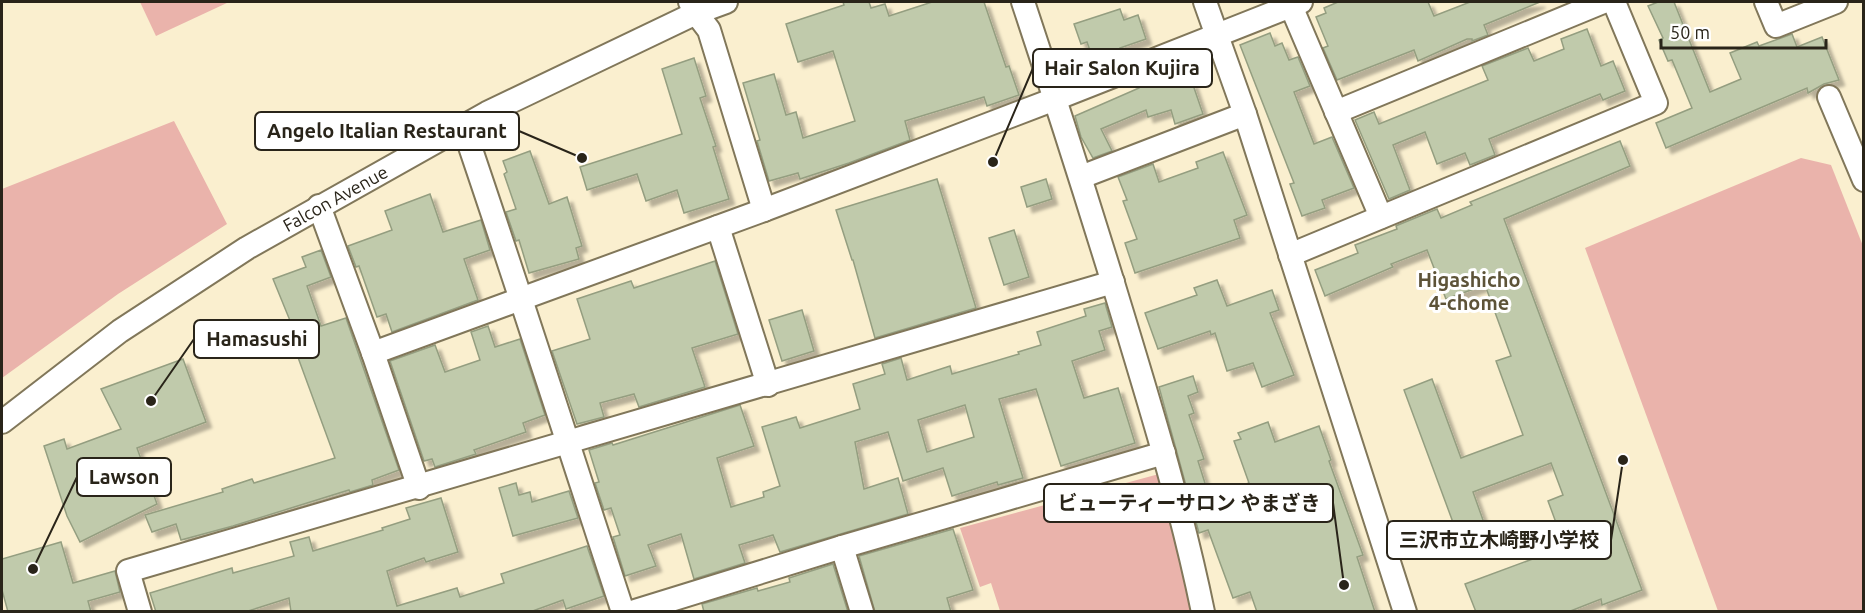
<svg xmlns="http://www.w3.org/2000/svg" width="1865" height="613" font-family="Ubuntu,'Noto Sans JP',sans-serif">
  <defs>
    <filter id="shadow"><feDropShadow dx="5.5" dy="5.5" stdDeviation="1.5" flood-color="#0004"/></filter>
  </defs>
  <rect width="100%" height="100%" fill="#faefcf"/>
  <g fill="#eab3ab">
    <path d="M140 2H229L156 36Z"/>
    <path d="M174 121 227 224 118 294 2 378V189Z"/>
    <path d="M1801 158 1831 165 1863 246V611H1718L1585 248Z"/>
    <path d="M1159 474 1191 611H1000L991 583 980 587 960 528Z"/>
  </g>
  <g fill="#c0caab" stroke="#949e80" stroke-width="1.5" fill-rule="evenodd" filter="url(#shadow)">
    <path d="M843 2H869L871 8 885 4 889 16 932 2H984L1006 67 1009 66 1019 95 987 106 984 97 905 121 910 140 849 163 800 179 798 173 769 181 757 141 760 140 743 83 774 74 786 115 796 112 803 138 855 121 833 51 798 62 786 24 844 5Z"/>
    <path d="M1338 2H1428L1434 16 1470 2H1540L1484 25 1488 35 1472 41V39H1467L1418 61 1414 50 1337 80 1323 48 1328 46 1316 17 1326 13 1324 8Z"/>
    <path d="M1658 2H1674L1710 92 1741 79 1730 53 1757 42 1759 46 1792 34 1797 47 1822 37 1839 80 1824 84 1808 93 1807 88 1666 148 1656 123 1692 108 1672 60 1668 61 1659 40 1663 38 1648 6Z"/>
    <path d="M1120 9 1124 20 1138 15 1146 39 1120 48 1123 58 1096 68 1087 42 1081 44 1074 24Z"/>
    <path d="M1587 29 1601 66 1613 61 1625 91 1603 100 1600 94 1489 139 1495 155 1470 165 1465 153 1437 164 1425 132 1393 145 1410 190 1389 199 1355 120 1374 112 1379 124 1488 80 1482 66 1528 48 1534 61 1564 49 1561 39Z"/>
    <path d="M1270 33 1275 46 1282 43 1289 60 1298 57 1310 86 1294 92 1314 144 1332 137 1354 188 1322 200 1325 208 1302 216 1290 184 1294 183 1240 45Z"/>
    <path d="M694 58 706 96 700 98 716 146 713 147 729 199 684 213 677 190 646 201 637 174 587 190 580 167 682 134 662 69Z"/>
    <path d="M1176 67 1182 85 1192 82 1203 114 1175 124 1171 110 1148 117 1146 110 1101 129 1112 151 1093 158 1081 137 1075 116 1139 88 1138 81Z"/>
    <path d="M1620 141 1630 166 1504 219 1642 590 1602 605 1601 599 1568 612H1476L1465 584 1565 547 1548 501 1563 495 1551 463 1473 492 1488 534 1461 544 1404 390 1432 379 1461 458 1523 435 1496 361 1511 356 1485 285 1446 299 1427 250 1391 264 1393 267 1325 296 1315 270 1358 253 1355 245 1397 229 1396 226 1398 225 1437 209 1441 218 1472 205 1470 202Z"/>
    <path d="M530 151 549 204 567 197 582 246 576 248 579 259 529 273 519 240 516 241 506 212 516 209 504 174 507 172 503 161Z"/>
    <path d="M1223 152 1247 215 1234 220 1240 238 1135 273 1125 243 1137 239 1123 201 1127 200 1118 177 1153 164 1159 182 1198 168 1196 162Z"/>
    <path d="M937 179 976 308 875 338 853 260H852L836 210Z"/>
    <path d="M1046 179 1052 199 1027 207 1021 187Z"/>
    <path d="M430 194 443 232 481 220 490 250 464 259 478 300 392 332 386 314 377 317 359 266 356 267 348 246 392 230 385 211Z"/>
    <path d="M1014 230 1029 277 1004 285 989 238Z"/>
    <path d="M321 250 331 277 307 286 321 326 346 318 399 470 372 480 373 485 350 492 349 490 233 526 181 540 176 524 152 532 145 515 223 492 222 489 252 479 254 483 335 458 296 352 302 350 273 279 306 267 302 257Z"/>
    <path d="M715 261 738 334 692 348 705 387 639 407 634 394 600 403 604 417 577 424 552 351 590 339 577 299 631 281 634 288Z"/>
    <path d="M1217 280 1227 306 1272 290 1279 310 1270 313 1294 375 1262 387 1253 363 1227 371 1215 333 1211 335 1210 331 1158 349 1145 313 1197 295 1194 288Z"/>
    <path d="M1105 303 1112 327 1099 331 1105 350 1072 361 1084 398 1118 388 1135 443 1061 466 1036 389 999 399 1023 478 998 485 997 482 952 496 943 468 903 481 888 432 855 442 864 489 898 478 908 514 780 552 773 535 739 545 745 563 694 579 681 534 648 545 656 566 625 576 613 537 620 535 611 508 604 510 595 483 599 482 589 450 612 443 613 445 740 405 754 446 717 458 731 507 764 497 763 492 780 486 762 427 796 417 800 428 860 409 853 384 885 374 882 364 901 358 907 380 950 366 952 374 1019 354 1018 352 1041 345 1037 332 1086 316 1084 309ZM965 405 974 437 927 452 918 420Z"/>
    <path d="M802 310 814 351 782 361 769 320Z"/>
    <path d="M488 326 495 347 520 339 545 415 523 423 526 432 474 450 476 454 435 467 432 459 424 461 390 361 435 345 445 372 480 360 471 332Z"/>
    <path d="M183 359 206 422 137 448 157 504 80 542 67 516 44 446 64 439 67 449 121 429 101 389Z"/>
    <path d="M1193 376 1198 392 1188 396 1194 413 1189 415 1204 459 1198 461 1209 496 1249 483 1234 441 1241 439 1238 433 1268 422 1275 442 1319 426 1331 460 1329 461 1363 555 1357 557 1375 612H1257L1250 592 1233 598 1208 530 1199 533 1159 387Z"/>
    <path d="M516 483 519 495 530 492 532 502 569 491 578 518 513 536 499 488Z"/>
    <path d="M441 498 458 552 426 562 424 558 387 571 397 606 457 588 460 597 504 583 501 574 587 546 604 596 566 609 563 600 530 612H291L289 598 245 612H156L150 593 232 568 233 573 294 556 290 542 309 537 313 551 383 530 382 528 410 519 406 508Z"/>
    <path d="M953 529 973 590 947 598 951 612H875L859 556Z"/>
    <path d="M61 542 73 583 115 571 120 592 88 601 91 612H8L2 590V559Z"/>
    <path d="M833 564 848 612H704L702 604 757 588 758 591 790 582 789 578Z"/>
  </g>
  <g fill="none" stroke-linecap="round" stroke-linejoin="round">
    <defs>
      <g id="minor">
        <path d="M690 2 696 13 709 30 764 210"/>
        <path d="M1023 2C1054 95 1084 189 1113 283 1146 392 1180 500 1203 612"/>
        <path d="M1205 2 1245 114 1405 612"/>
        <path d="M1766 2 1776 26 1836 2"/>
        <path d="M1291 6 1381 217"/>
        <path d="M1829 97 1864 180"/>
        <path d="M1336 112 1603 2"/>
        <path d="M463 126C518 287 570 450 623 612"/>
        <path d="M1081 177 1245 114"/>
        <path d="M319 206 373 353 419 488"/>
        <path d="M718 227 768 385"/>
        <path d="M1290 255 1656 103 1614 2"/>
        <path d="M373 353 764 210 1055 99 1301 2"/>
        <path d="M2 422 120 331 247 248 487 113 696 13 726 2"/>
        <path d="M842 547 862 612"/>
        <path d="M140 612 128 571 1113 282"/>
        <path d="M632 612 842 547 1164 453"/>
      </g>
    </defs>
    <use href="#minor" stroke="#81775a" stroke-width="26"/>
    <use href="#minor" stroke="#fff" stroke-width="22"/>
  </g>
  <g text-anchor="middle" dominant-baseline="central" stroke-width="6" stroke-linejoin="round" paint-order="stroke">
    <g font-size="18" fill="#292419" stroke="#fff">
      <text transform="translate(335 198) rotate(-29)">Falcon Avenue</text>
    </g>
    <g font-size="20" font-weight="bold" fill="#5d5338" stroke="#fff">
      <text x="1469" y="279">Higashicho<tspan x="1469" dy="23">4-chome</tspan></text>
    </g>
  </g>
  <path fill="none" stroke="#292419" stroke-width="2" d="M993 162L1033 68M582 158L519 131M151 401L194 339M33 569L77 477M1344 585L1333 503M1623 460L1611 540"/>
  <g fill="#292419" stroke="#fff" stroke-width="2">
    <circle cx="993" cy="162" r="6"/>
    <circle cx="582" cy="158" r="6"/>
    <circle cx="151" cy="401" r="6"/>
    <circle cx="33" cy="569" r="6"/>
    <circle cx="1344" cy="585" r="6"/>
    <circle cx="1623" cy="460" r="6"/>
  </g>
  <g fill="#fff" stroke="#292419" stroke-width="2">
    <rect x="1033" y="49" width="179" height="38" rx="6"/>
    <rect x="255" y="112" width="264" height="38" rx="6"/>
    <rect x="194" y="320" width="125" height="38" rx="6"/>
    <rect x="77" y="458" width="94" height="38" rx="6"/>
    <rect x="1044" y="484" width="289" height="38" rx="6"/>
    <rect x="1387" y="521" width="224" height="38" rx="6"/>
  </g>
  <g font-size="20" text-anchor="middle" font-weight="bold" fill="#292419">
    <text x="1122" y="75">Hair Salon Kujira</text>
    <text x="387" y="138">Angelo Italian Restaurant</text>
    <text x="257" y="346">Hamasushi</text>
    <text x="124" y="484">Lawson</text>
    <text x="1189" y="510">ビューティーサロン やまざき</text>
    <text x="1499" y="547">三沢市立木崎野小学校</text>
  </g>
  <rect width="1865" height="613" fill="none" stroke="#292419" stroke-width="6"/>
  <path d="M1661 39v9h165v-9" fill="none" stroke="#292419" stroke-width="3"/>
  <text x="1670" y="39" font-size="18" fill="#292419" stroke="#ffffff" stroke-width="4.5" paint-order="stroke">50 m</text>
</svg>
